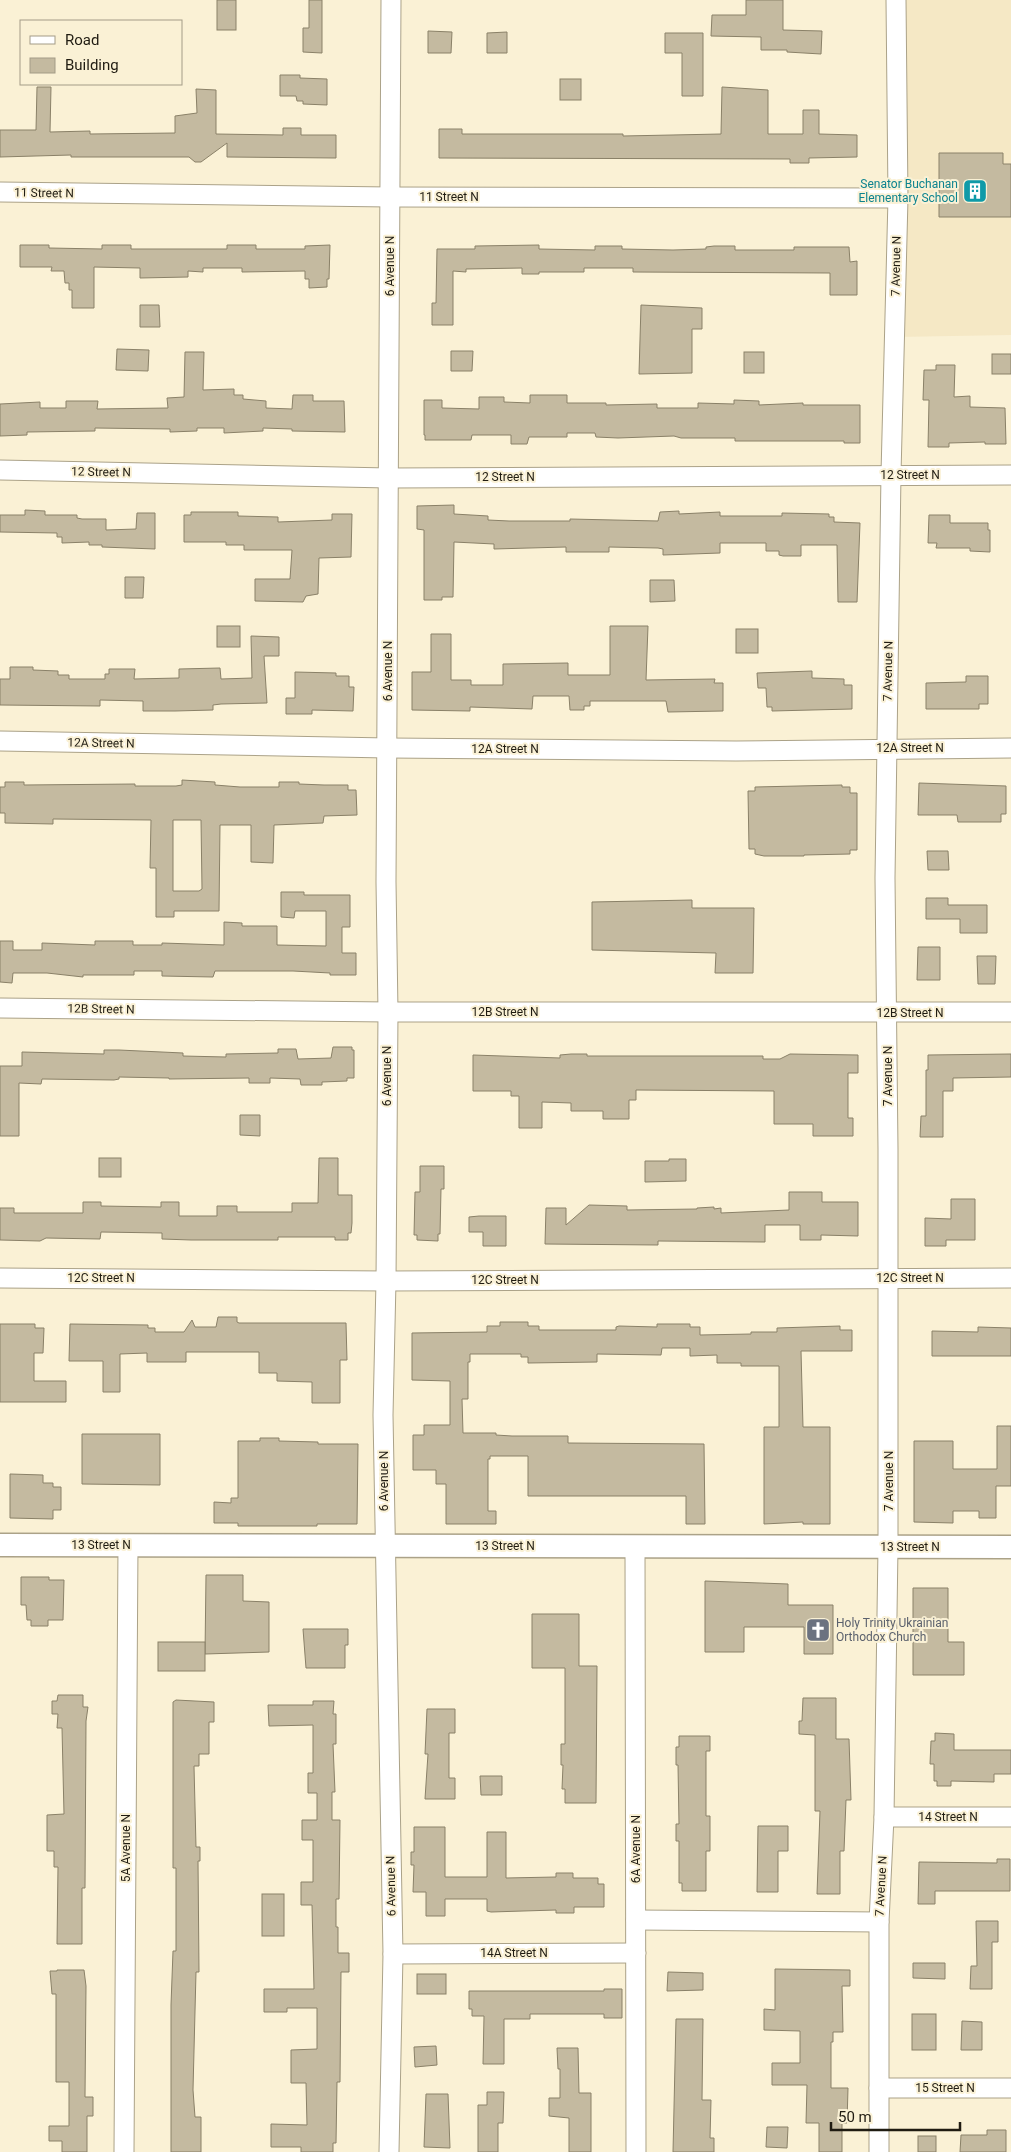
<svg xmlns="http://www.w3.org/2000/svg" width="1011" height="2152" font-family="Roboto,sans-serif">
  <rect width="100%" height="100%" fill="#faf1d5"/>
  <path fill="#f5e8c5" d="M896 0H1011V335L895 337Z"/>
  <g fill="#c4baa0" stroke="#8a8168" fill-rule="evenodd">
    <rect x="217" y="0" width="19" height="30"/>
    <path d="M309 0H322V53L303 52V28H309Z"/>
    <path d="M746 0H783V30L822 31 821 54 787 52V50H761V37L711 36 712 15H746Z"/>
    <path d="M428 31 452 32 451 53H428Z"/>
    <path d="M507 32V53H487V33Z"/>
    <path d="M665 33H703V96H682V53H665Z"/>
    <path d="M280 75H300V78L327 79V105L303 104V101H297L296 96H280Z"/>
    <rect x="560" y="79" width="21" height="21"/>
    <path d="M37 87H51L50 132 90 131V134L175 133V116L197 113 196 89 216 90V134L283 135V128H301V135H336V158L227 157V143L201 162H195L189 157H71V155L0 157V130H36Z"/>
    <path d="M722 87 768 90V134H803V110H819V134L857 135V157L809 158V163H790V159L439 158V129H462V134H623V136L721 134Z"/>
    <path d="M939 153H1003V164H1011V217H939Z"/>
    <path d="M20 245H49V248L102 249V245H131V249H227V245H256V249H305V246L330 245 329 279H327V287L309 288V279H305V271L242 272V268H203V272L188 271V277L140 278V268L94 267V308H72V290H69V283H65L64 271H51L52 267H20Z"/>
    <path d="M539 245V249L595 250V246H622V249L673 250 706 249V247L714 246H735V250H794V247H849L850 262 857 261V295H830V273L633 272V268H584V272H539V274H522V268L466 269V272L453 271V325H432V303H436L437 249H475V246Z"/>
    <path d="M140 305H159L160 327H140Z"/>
    <path d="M641 305 702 308V329H692V373L639 374Z"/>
    <path d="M117 349 149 350 148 371 116 370Z"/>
    <path d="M451 351H473L472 371H451Z"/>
    <path d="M185 352H204L203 390 234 389V395H243V399L266 401V408L292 409 293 395H313V401H344L345 432 292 431V429L263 428V431L224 433V428H197V431L170 432V429L95 428V431L27 432V435L0 436V404L40 402V408H66V401H98L97 409 168 408 167 398 184 397Z"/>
    <rect x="744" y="352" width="20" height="21"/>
    <rect x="992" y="354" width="19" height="20"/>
    <path d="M936 365H955L954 397 970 396V407L1005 408 1006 444H985V442L949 443V447H928L929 400H923L924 370H936Z"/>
    <path d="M530 395H567V403H606V405L657 404V408H698V403L734 404V400L759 401V405L803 403V405H860V443H844V441H735V438H681L674 436 618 438 596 437 595 433H567V437H529L527 444H511V435H472L471 440H425V435H424V400H442V408L479 409V397H504V402L530 403Z"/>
    <path d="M454 505V514L488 516V520L509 521H570V519L658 521 660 512 679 511V514L720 512V516H782V513L829 514V517H834V522L860 523 857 602H838L837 545H801V556H783L779 555V551H766V543H720V553L663 555V549L658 548 609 547V552H566V547L494 549V544L454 542 453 597H442V600H424V530L417 529V506Z"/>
    <path d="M25 510 45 511V515H77V518L82 519H106V530L136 529 137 513H155V549L102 547V545H89V542L62 543V537H57V533L0 532V515H25Z"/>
    <path d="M191 512H238V516L278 517V522L332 520V514H352L351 557 319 558 318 594 306 596 303 602 255 601V579H290L292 550H244V545H226V542H184V515H191Z"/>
    <path d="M929 515H950V523H988V530H990V552L970 551V548H936L937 543H928Z"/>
    <path d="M125 577H144L143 598H125Z"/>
    <path d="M650 580H674L675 601 650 602Z"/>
    <rect x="217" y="626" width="23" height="21"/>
    <path d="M610 626H648L646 680 715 679 714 683H723V711L668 712 666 701H590V706H584V710H570L569 696H533L532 709 470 707V711L412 710V672H431V634H451V680H471V685H503V664L568 663V675H610Z"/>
    <rect x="736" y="629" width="22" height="24"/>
    <path d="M251 636 279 637V656H264L267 703 221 704 213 705V710L175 711H143V701L100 700V706L0 705V679H10V667H33V670L58 671V675H69V679H105V674H109V669H135L134 679 179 678V669L220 668 221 679 252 678Z"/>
    <path d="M812 671V678L844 679V685H852V709L772 711V707H767L766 688H758L757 673Z"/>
    <path d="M295 672 336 673V676H349V687H354L353 711 312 710V714H286V698H295Z"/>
    <path d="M966 676H988V704H979V709H926V683L966 682Z"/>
    <path d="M182 780 215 782V785L240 787H279V782H299V784L324 785H348V790H356L357 815 324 816 323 823 274 825 273 863 251 862V825H220L219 911H174V917H156V868H150L151 820 53 819V824L5 823V813H0V787H5V782H24V785L135 784V786H176L182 785ZM173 820H201L202 889 199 891H173Z"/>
    <path d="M919 783 1006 786V814H1001V822H958L957 815H918Z"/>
    <path d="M842 785V787H850V793H857V850H850V854L804 855V856H764L755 854V849H749L748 791H755V787Z"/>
    <path d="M927 851H948L949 870H928Z"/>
    <path d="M281 892H304V895H350V927H342V953H356V975H330V973L293 971H215L213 977 162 976V971H134V975H83V977L47 973H13L12 983 0 982V941H13V950H42V943L95 945V941H133V945H162V943L224 945V922L242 923V926H277V945L326 946V911H295L294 918 281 917Z"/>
    <path d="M926 898H948V905H987V933H960V919H926Z"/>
    <path d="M692 900V908H754L753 973H715L716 953 592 950V902Z"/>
    <path d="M918 947H940V980H917Z"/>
    <path d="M977 956H996L995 984H978Z"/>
    <path d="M333 1047H352V1050H354V1078H347V1081L322 1082V1085H301L300 1079 270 1078V1083H249V1078L169 1079V1078L119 1077V1079L114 1080 42 1079 41 1084 19 1083V1136H0V1066H22V1052L104 1054V1050H119L183 1053V1056L226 1057V1054L278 1053V1049H296L298 1059 331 1058Z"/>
    <path d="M571 1054H587V1056H763V1059H780L790 1054 858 1055V1073H848V1118H853V1136H813V1124H774V1091L636 1090V1100H629V1119H603V1111H571V1103L542 1102V1128H519V1096H511V1091H473V1055L560 1058V1055Z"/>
    <path d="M1011 1054V1077L953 1078V1091H943V1137H920L921 1116H926V1070H928V1055Z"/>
    <path d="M240 1115H260V1136L240 1135Z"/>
    <rect x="99" y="1158" width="22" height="19"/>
    <path d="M319 1158H338V1195H352V1223L351 1233H348V1240H335V1237H278V1240H191L162 1239V1233L101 1232 100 1239 46 1238 40 1241 0 1240V1208H14V1213H83V1202H101V1206L161 1207V1202H179V1216H217V1206H237V1212H292V1203H318Z"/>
    <path d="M669 1159H686V1181L645 1182V1161H669Z"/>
    <path d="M420 1166H444V1189H441L440 1234H438V1241L417 1240V1235H414L415 1192H420Z"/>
    <path d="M789 1192H822V1202H858V1236L821 1235V1240H800V1225H765V1242L658 1241V1245L545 1244 546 1208H566V1225L589 1205 627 1206V1210L697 1209V1208L714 1207V1209L721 1208V1213L789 1210Z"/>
    <path d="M951 1199H975V1240H946V1246H925V1218L951 1219Z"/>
    <path d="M479 1216H506V1246H483V1232H469V1217Z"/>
    <path d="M218 1317H237V1322L239 1323H346L347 1360H340V1403H312V1382L277 1381V1373H259V1352H186V1362H147V1353L120 1354V1392H103V1361H69L70 1324 148 1325V1328H155V1332H184L192 1320 195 1327H216Z"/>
    <path d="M500 1322H528V1326H539V1330H616V1327L619 1326 657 1327V1324H690V1327H700V1335L751 1334V1332H777V1328L840 1326V1330H852V1351H801L803 1427H830V1524H803V1522L764 1524V1427H779V1366H741V1363H717V1355L690 1356V1348H662L661 1355 597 1354V1362L528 1363V1357H521V1354H470V1362H468V1399H462L463 1433H496V1435L512 1436H568V1443L704 1444 705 1524H686V1496H528V1456H490V1459H488V1511H496V1524H446V1484H436V1470H413V1435H424V1425H450V1381L412 1380V1333L487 1332V1326H500Z"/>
    <path d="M0 1324H35V1328H44L43 1353H34V1381H66V1402H0Z"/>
    <path d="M978 1327 1011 1328V1356H932V1331L978 1332Z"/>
    <path d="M997 1426H1011V1486H996V1518H979V1511H953V1523L914 1522V1441H953V1469H997Z"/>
    <path d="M82 1434H160V1485L82 1484Z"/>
    <path d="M260 1438H279V1441L318 1442V1444H358L357 1524H317V1526H238V1523H214V1502L231 1503V1498H238V1441H260Z"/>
    <path d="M10 1474 43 1475V1483H53V1487H61V1510H53V1519L10 1518Z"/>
    <path d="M206 1575H243V1601L269 1602V1652L205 1654Z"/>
    <path d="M21 1577H49V1580H64L63 1620H48V1626H31V1620H27L26 1605H21Z"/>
    <path d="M705 1581 788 1584V1605H833V1654H804V1627H744V1652H705Z"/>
    <path d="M913 1588H948V1642H964V1675H913Z"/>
    <path d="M532 1614H579V1666H597L596 1803H565V1789H562L563 1765H561V1744H565V1668H532Z"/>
    <path d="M303 1629H348V1645H345V1668H306Z"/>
    <rect x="158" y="1642" width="47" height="29"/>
    <path d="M58 1695H83V1707H88L86 1721 85 1888H82V1944H57L58 1867H54V1851H47V1815L64 1814 62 1728H57L58 1714H52V1701H57Z"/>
    <path d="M803 1698H836V1739H849L851 1800H846L844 1851H840V1894H817L820 1811H815V1735L799 1734V1721H802Z"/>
    <path d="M176 1700 214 1702V1722H209V1754H199V1766H194L196 1847H200V1861H198L199 1972H196L193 2090 195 2117H201V2152H171V2005L173 1951H176V1868H173V1702Z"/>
    <path d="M313 1701H334L333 1714H336V1744H333L335 1792H332V1820H340L339 1899H336V1927H338V1953H349V1972H341L340 2082H337L336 2143H333V2152H301V2147H271V2124L307 2125 306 2083H291V2050L317 2049V2008H287V2012H264V1989H314L312 1905H301V1882H313V1840H302V1820H317V1793H308V1773H313V1725L269 1726 268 1705H313Z"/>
    <path d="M427 1709H455V1733H449V1778H455V1799H425L428 1754H425Z"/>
    <path d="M935 1733 954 1734V1750H1011V1774H994V1782L951 1781V1786H937V1781H934V1764H930L931 1741H935Z"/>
    <path d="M679 1736H710V1751H706V1816H710V1851H706V1891H682V1883H679V1841H676V1824H679L678 1765H676V1747H679Z"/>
    <path d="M480 1776H502V1795H481Z"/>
    <path d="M758 1826H788V1851H778V1892H757Z"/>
    <path d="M414 1827H445V1877H487V1832H506V1878L556 1877V1873H573V1878H598V1884H604V1907H574V1913H556V1910L491 1912 487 1911V1899H445V1916H426V1892H413L414 1865H411V1852H414Z"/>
    <path d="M997 1859H1010V1891H935V1904H918L919 1862 997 1863Z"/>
    <rect x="262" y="1894" width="22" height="42"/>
    <path d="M976 1921H998V1942H992V1989H970L971 1966H977Z"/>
    <path d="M913 1963H945V1979L913 1978Z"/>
    <path d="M775 1969 850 1970V1986H842L843 2032H833V2042H831V2088H848L847 2123H842V2152H819V2123H806L807 2085H772V2063H800V2031L764 2030V2009L775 2010Z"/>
    <path d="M57 1970H84L86 1986 85 2097H93V2116H87V2152H62V2141H49V2126H69V2082H56V1994H52L50 1971H57Z"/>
    <path d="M668 1972 703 1973V1990L667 1991Z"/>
    <rect x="417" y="1974" width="29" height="20"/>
    <path d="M604 1989H622V2018H604V2014H530V2019H504V2064H483L484 2016H472V2009H469V1991H604Z"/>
    <rect x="912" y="2014" width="24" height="36"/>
    <path d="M676 2019H703L702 2100H711L710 2138H714V2152H673Z"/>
    <path d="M962 2021 982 2022V2050H961Z"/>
    <path d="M436 2046 437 2065 415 2067 414 2047Z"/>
    <path d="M557 2048H578L579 2093H591V2152H569V2118L549 2116V2098H560V2069H558Z"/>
    <path d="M487 2092H504L503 2123H498V2152H478V2105H487Z"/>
    <path d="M426 2094H448L450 2148 424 2147Z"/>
    <path d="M767 2127H788L787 2148 766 2147Z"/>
    <path d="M987 2130H1006V2152H960L961 2135H987Z"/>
    <rect x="918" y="2136" width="18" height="16"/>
  </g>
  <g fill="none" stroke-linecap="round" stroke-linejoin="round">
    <defs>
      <g id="minor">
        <path d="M0 192 390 197 898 198"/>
        <path d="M0 470 389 478 1011 475"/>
        <path d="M0 741 388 748 736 751 1011 748"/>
        <path d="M0 1008 388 1012H1011"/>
        <path d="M0 1278 386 1281 1011 1278"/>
        <path d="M635 1546 636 2152"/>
        <path d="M884 1817H1011"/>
        <path d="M636 1920 879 1922"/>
        <path d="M393 1954 636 1953"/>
        <path d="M879 2088H1011"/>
        <path d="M124 2152 128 1545"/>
        <path d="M389 2152 393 1954 383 1415 386 1281 388 1012 386 882 391 0"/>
        <path d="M879 2152V1922L884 1817 888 1547V1149L885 878 891 474 898 198 896 0"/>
      </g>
      <path id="tertiary" d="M0 1545 1011 1547"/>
    </defs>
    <use href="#minor" stroke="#aba288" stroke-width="21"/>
    <use href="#tertiary" stroke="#aba288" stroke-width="25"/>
    <use href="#minor" stroke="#fff" stroke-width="19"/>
    <use href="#tertiary" stroke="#fff" stroke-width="22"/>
  </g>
  <defs>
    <symbol id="building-square" viewBox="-11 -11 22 22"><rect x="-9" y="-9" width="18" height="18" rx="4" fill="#0f9aa8" stroke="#faf1d5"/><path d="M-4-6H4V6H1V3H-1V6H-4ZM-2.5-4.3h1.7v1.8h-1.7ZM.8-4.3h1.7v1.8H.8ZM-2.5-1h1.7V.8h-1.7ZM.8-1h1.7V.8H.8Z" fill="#fff"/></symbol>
    <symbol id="church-square" viewBox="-11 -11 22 22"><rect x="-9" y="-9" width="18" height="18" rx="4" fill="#6b7280" stroke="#faf1d5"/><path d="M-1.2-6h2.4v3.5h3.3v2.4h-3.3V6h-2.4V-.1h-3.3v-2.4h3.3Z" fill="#fff"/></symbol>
  </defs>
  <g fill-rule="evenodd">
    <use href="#building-square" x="961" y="177" width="28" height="28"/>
    <use href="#church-square" x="804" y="1616" width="28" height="28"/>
  </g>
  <g text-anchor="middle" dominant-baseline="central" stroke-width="4" stroke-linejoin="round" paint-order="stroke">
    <g font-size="12" fill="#0d838f" stroke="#faf1d5" text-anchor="end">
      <text x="958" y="184">Senator Buchanan<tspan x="958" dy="14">Elementary School</tspan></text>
    </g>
    <g font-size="12" fill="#201c12" stroke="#faf1d5">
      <text transform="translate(44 193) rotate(1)">11 Street N</text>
      <text x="449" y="197">11 Street N</text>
      <text transform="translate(390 266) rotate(-90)">6 Avenue N</text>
      <text transform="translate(896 266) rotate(-89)">7 Avenue N</text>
      <text transform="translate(101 472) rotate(1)">12 Street N</text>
      <text x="910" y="475">12 Street N</text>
      <text x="505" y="477">12 Street N</text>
      <text transform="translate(388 671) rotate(-90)">6 Avenue N</text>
      <text transform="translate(888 671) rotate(-89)">7 Avenue N</text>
      <text transform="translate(101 743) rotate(1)">12A Street N</text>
      <text x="910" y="748">12A Street N</text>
      <text x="505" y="749">12A Street N</text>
      <text transform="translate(101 1009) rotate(1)">12B Street N</text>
      <text x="505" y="1012">12B Street N</text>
      <text x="910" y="1013">12B Street N</text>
      <text transform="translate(387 1076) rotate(-90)">6 Avenue N</text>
      <text transform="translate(888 1076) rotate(-90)">7 Avenue N</text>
      <text x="101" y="1278">12C Street N</text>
      <text x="910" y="1278">12C Street N</text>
      <text x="505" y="1280">12C Street N</text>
      <text transform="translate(384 1481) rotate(-90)">6 Avenue N</text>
      <text transform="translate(889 1481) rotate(-90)">7 Avenue N</text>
      <text x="101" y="1545">13 Street N</text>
      <text x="505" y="1546">13 Street N</text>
      <text x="910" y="1547">13 Street N</text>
      <text x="948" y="1817">14 Street N</text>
      <text transform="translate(126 1848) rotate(-90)">5A Avenue N</text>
      <text transform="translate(636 1849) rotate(-90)">6A Avenue N</text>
      <text transform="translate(391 1886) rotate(-91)">6 Avenue N</text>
      <text transform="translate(881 1886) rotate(-87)">7 Avenue N</text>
      <text x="514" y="1953">14A Street N</text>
      <text x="945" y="2088">15 Street N</text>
    </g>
    <g font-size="12" fill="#5b616d" stroke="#faf1d5" text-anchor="start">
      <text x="836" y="1623">Holy Trinity Ukrainian<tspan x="836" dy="14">Orthodox Church</tspan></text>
    </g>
  </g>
  <rect x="20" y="20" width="162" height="65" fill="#faf1d5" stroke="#a39c87"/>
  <rect x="30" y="36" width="25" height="8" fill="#ffffff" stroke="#a39c87"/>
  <text x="65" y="45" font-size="15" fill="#201c12">Road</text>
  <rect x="30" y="58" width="25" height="15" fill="#c4baa0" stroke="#a39c87"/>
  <text x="65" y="70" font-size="15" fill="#201c12">Building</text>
  <path d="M831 2122v8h129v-8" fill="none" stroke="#201c12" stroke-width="2.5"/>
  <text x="838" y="2122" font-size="15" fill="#201c12" stroke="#faf1d5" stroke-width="4" paint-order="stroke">50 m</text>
</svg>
